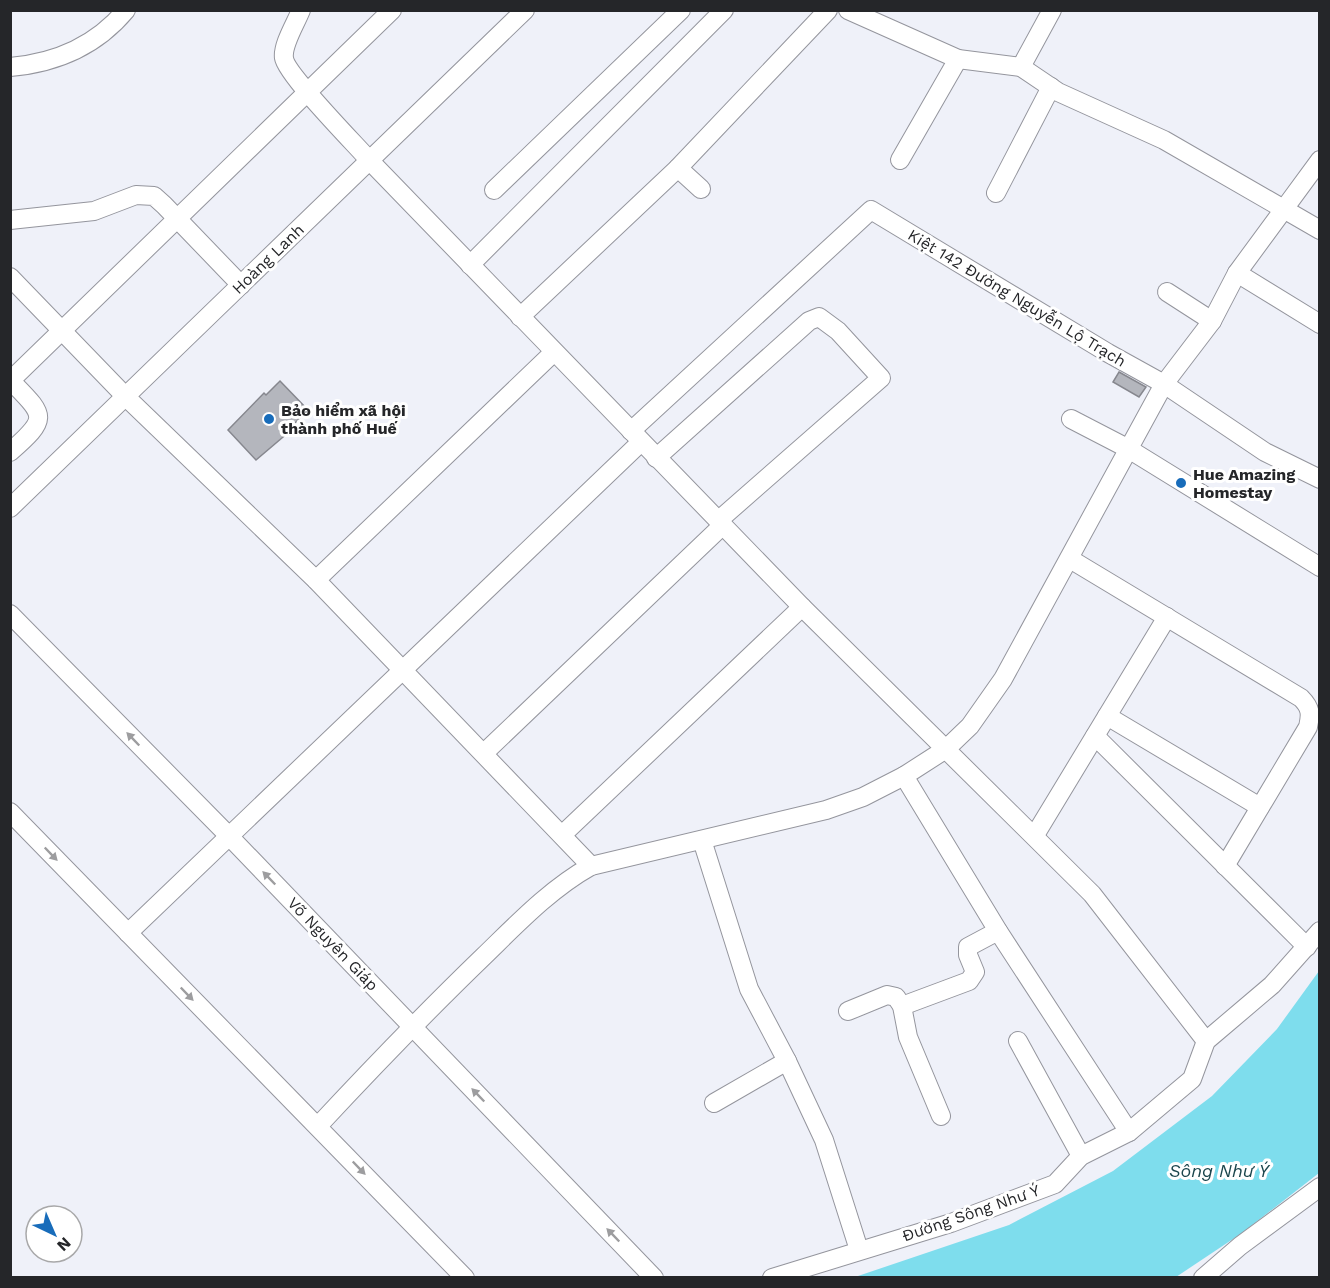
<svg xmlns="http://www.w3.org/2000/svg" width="1330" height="1288" font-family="'Work Sans',sans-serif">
  <rect width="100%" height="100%" fill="#eff1f9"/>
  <path fill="#7edded" d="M1319 971V1173L1242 1233 1176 1277H855L1009 1225 1113 1171 1212 1096 1277 1029Z"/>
  <g fill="#b4b6bd" stroke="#86878e" stroke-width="1.5">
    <path d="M1119 372 1146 387 1139 397 1113 382Z"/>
    <path d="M280 381 308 410 294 424 296 426 256 460 228 430 264 393 266 395Z"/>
  </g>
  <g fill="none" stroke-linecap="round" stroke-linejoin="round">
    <defs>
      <g id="minor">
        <path d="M301 10C296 23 282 45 284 58 286 74 355 144 370 161L802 607 1092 894 1206 1041"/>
        <path d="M848 10 958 59 1021 67 1058 92 1164 140 1320 230"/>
        <path d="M10 67C57 63 96 46 126 10"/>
        <path d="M1021 67 1052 10"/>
        <path d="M900 160 958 59"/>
        <path d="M678 168 828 10"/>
        <path d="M494 190 681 10"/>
        <path d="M996 193 1051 87"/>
        <path d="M10 220 94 211 136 195 154 196 164 205 241 285"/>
        <path d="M470 265 724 10"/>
        <path d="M1237 273 1320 324"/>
        <path d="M10 277 126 397 316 580 591 866"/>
        <path d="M1167 292 1212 321"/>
        <path d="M520 317 678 168 701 189"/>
        <path d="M10 380C45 416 50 417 10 452"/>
        <path d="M11 380 392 10"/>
        <path d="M1071 419 1127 448 1320 567"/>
        <path d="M631 431 871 210 1108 353 1164 384 1265 452 1320 479"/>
        <path d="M656 458 809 321 819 317 838 331 881 378 719 520"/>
        <path d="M10 508 525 10"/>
        <path d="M1070 559 1301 698C1311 708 1311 714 1308 727L1225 866"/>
        <path d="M316 580 554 352"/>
        <path d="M10 614 228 835 654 1278"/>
        <path d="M1107 716 1260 807"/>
        <path d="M1095 736 1307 947"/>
        <path d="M484 753 723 525"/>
        <path d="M904 776 998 931 1129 1132"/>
        <path d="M10 812 465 1278"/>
        <path d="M562 835 802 607"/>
        <path d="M1035 835 1167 617"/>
        <path d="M702 840 749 989 787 1061 824 1140 859 1250"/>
        <path d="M128 933 641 442"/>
        <path d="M902 1006 969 981 975 972 968 955V947L998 931"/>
        <path d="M848 1011 887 995 896 997 902 1006 908 1037 941 1116"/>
        <path d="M1018 1041 1081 1156"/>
        <path d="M714 1103 787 1061"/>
        <path d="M318 1126C372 1068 427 1011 484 956 517 924 550 889 591 866L826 810 863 797 904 776 946 749 970 726 1003 679 1164 384 1212 321 1237 273 1320 160"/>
        <path d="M772 1278 951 1223 1055 1184 1081 1156 1129 1132 1192 1079 1206 1041 1272 985 1320 931"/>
        <path d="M1203 1278 1240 1246 1320 1187"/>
      </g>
    </defs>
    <use href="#minor" stroke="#94959d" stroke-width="20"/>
    <use href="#minor" stroke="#fff" stroke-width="18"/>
  </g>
  <defs><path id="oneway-solid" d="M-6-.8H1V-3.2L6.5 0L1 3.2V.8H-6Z" transform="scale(1.5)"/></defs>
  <g fill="#9d9d9f">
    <use href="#oneway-solid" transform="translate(133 739) rotate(-134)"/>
    <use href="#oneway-solid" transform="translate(51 854) rotate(46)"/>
    <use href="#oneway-solid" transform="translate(269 878) rotate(-134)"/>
    <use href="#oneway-solid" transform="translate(187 994) rotate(46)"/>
    <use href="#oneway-solid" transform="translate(478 1095) rotate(-134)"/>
    <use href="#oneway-solid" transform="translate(359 1168) rotate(46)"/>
    <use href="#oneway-solid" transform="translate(613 1235) rotate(-134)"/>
  </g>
  <g fill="#186cba" stroke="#fff" stroke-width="2">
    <circle cx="269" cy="419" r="6"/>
    <circle cx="1181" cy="483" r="6"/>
  </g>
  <g text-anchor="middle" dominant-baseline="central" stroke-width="6" stroke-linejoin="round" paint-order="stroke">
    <g font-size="16" fill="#252629" stroke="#fff">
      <text transform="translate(268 259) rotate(-44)">Hoàng Lanh</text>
      <text transform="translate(1017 298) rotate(31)">Kiệt 142 Đường Nguyễn Lộ Trạch</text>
      <text transform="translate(333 944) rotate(46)">Võ Nguyên Giáp</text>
      <text transform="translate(971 1213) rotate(-19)">Đường Sông Như Ý</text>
    </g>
    <g font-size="16" font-weight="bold" fill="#252629" stroke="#fff" text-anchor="start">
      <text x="281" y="410">Bảo hiểm xã hội<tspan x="281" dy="18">thành phố Huế</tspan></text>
      <text x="1193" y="474">Hue Amazing<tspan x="1193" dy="18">Homestay</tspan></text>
    </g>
    <g font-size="18" font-style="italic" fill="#1b464d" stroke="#fff">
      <text x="1219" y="1170">Sông Như Ý</text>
    </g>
  </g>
  <rect width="1330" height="1288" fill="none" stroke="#252629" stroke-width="24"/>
  <g transform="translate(54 1234) rotate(136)"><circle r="28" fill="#ffffff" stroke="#a8a8a9" stroke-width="1.5"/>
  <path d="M0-4.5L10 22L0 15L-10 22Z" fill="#186cba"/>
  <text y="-9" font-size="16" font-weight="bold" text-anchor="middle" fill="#252629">N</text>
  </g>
</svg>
